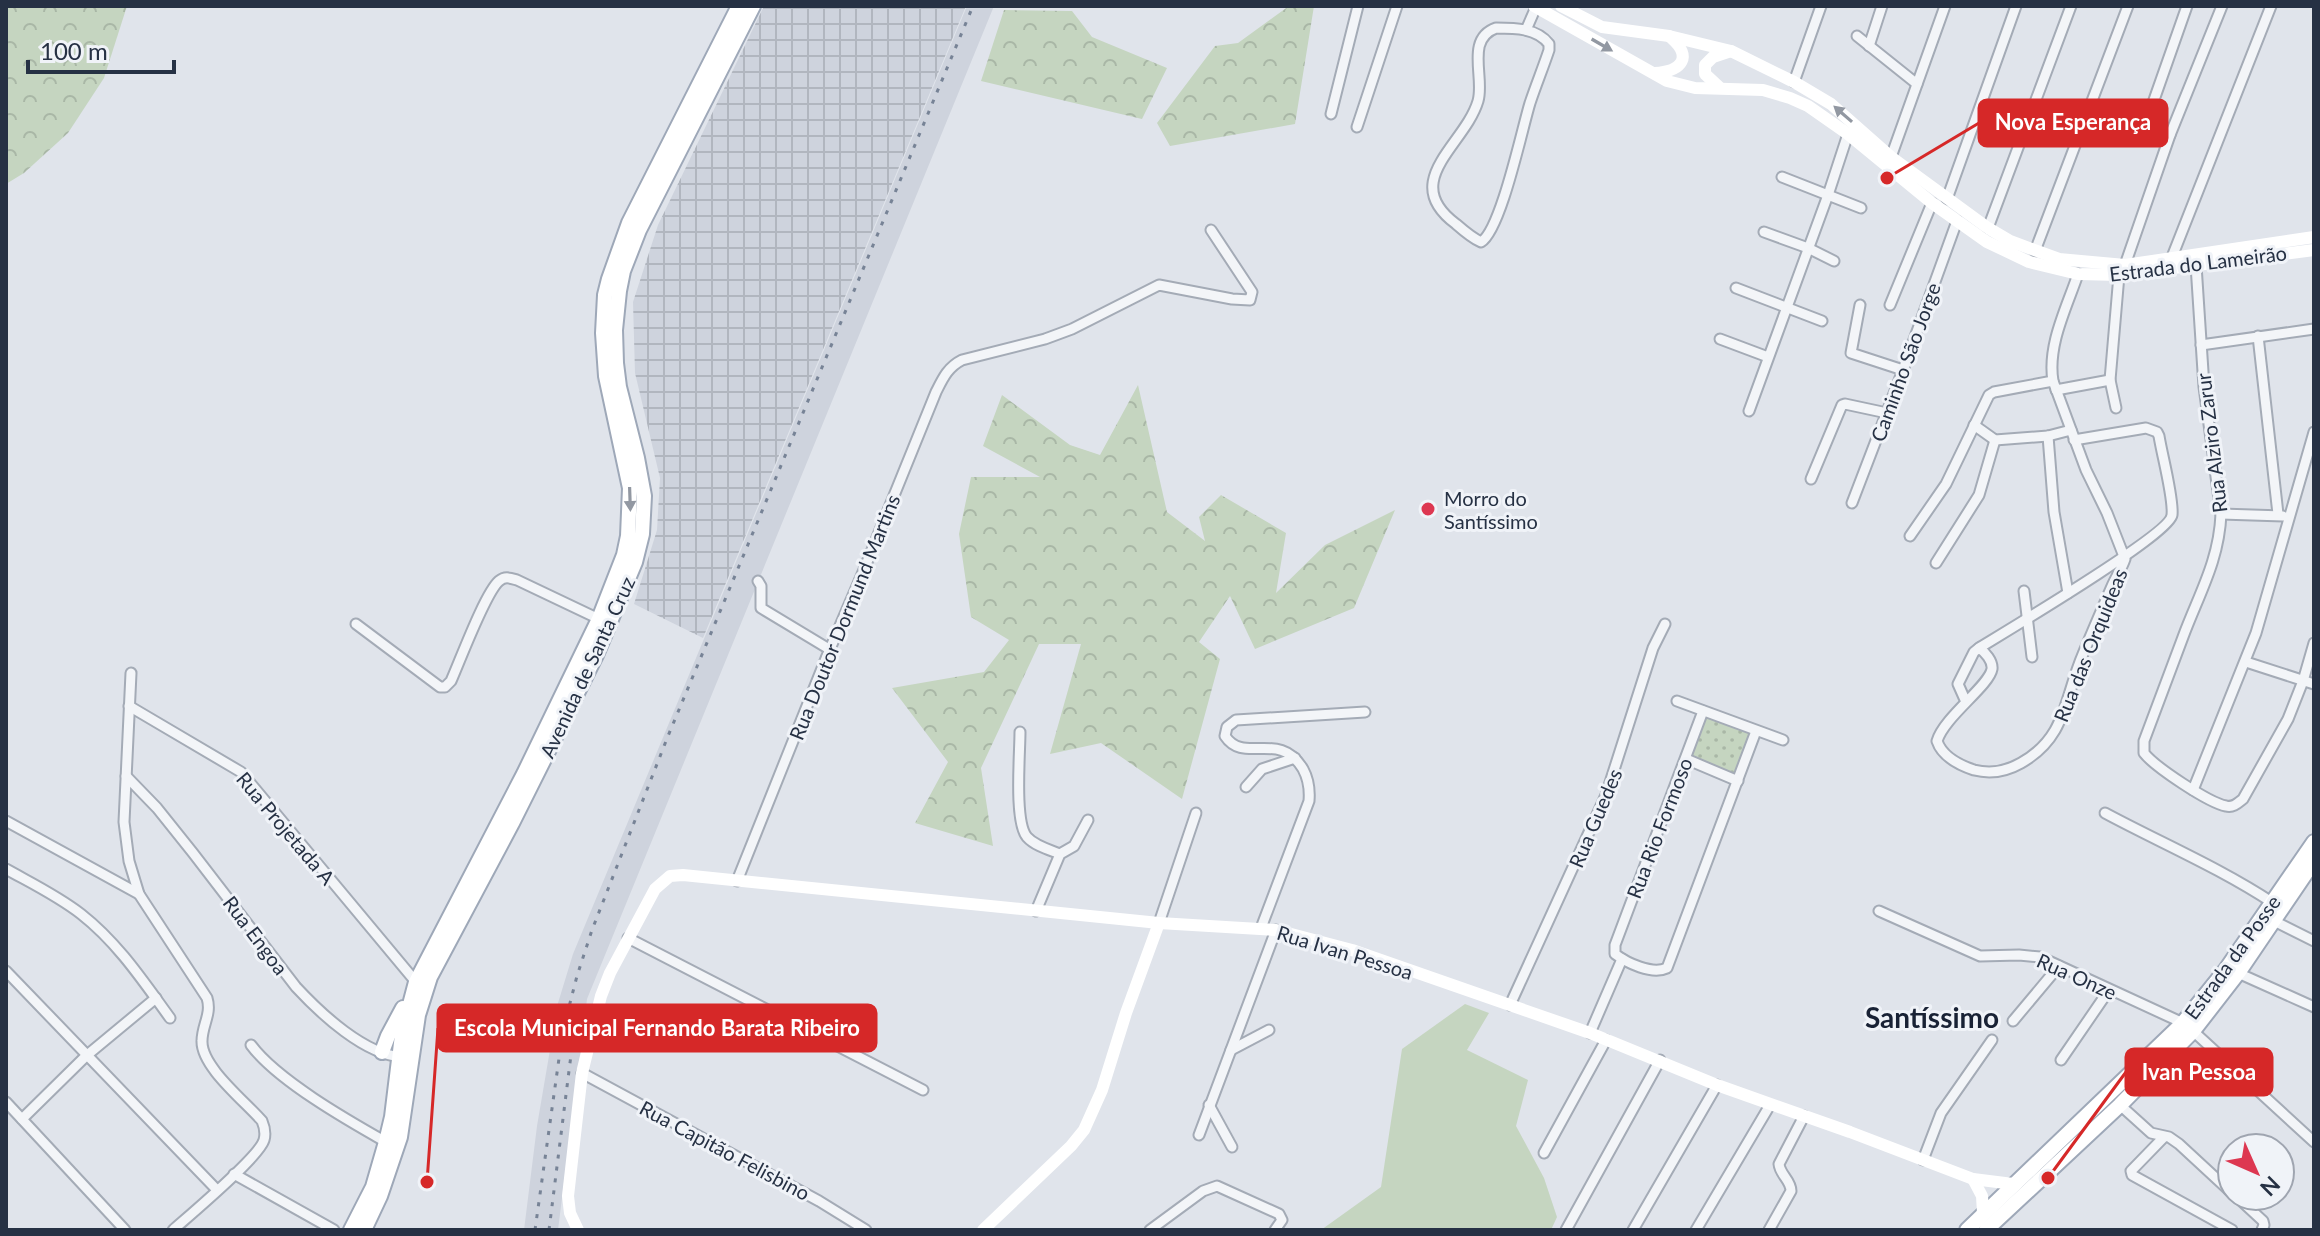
<svg xmlns="http://www.w3.org/2000/svg" width="2320" height="1236" font-family="Lato,sans-serif">
  <defs>
    <pattern id="industrial-grid" width="8" height="8" patternUnits="userSpaceOnUse" patternTransform="scale(2)"><rect width="8" height="8" fill="#ced3dd"/><path d="M0 4h8M4 0v8" fill="none" stroke="#b1b6bf"/></pattern>
    <pattern id="forest-crowns" width="20" height="18" patternUnits="userSpaceOnUse" patternTransform="scale(2)"><rect width="20" height="18" fill="#c5d5c0"/><path d="M2 6a3 3 0 1 1 6 0M12 15a3 3 0 1 1 6 0" fill="none" stroke="#a9b7a6"/></pattern>
    <pattern id="park-dots" width="8" height="8" patternUnits="userSpaceOnUse" patternTransform="scale(2)"><rect width="8" height="8" fill="#c5d5c0"/><path d="M2 2h.1M6 6h.1" fill="none" stroke="#a9b7a6" stroke-width="1.8" stroke-linecap="round"/></pattern>
  </defs>
  <rect width="100%" height="100%" fill="#e0e4eb"/>
  <path fill="#ced3dd" d="M967 6H994L587 999 558 1230H524L537 1126 558 1003 573 954Z"/>
  <path fill="url(#industrial-grid)" d="M764 6H966L703 638 634 604 657 530 660 478 635 373 633 302 658 225Z"/>
  <path fill="#c5d5c0" d="M1465 1004 1489 1013 1467 1050 1528 1080 1516 1126 1544 1178 1557 1217 1551 1230H1321L1381 1187 1402 1049Z"/>
  <g fill="url(#forest-crowns)">
    <path d="M6 6H127L104 78 68 133 24 173 6 184Z"/>
    <path d="M1289 6H1314L1295 124 1170 146 1157 123 1215 46 1238 43Z"/>
    <path d="M1004 10 1072 11 1092 37 1167 68 1142 119 981 81Z"/>
    <path d="M1138 385 1167 512 1205 541 1199 517 1221 495 1286 533 1276 593 1325 545 1395 510 1354 608 1255 649 1230 596 1199 642 1220 659 1182 799 1101 743 1050 754 1081 644H1039L981 768 993 846 915 823 948 762 892 688 984 672 1009 640 971 617 959 534 971 477H1040L983 446 1002 395 1070 445 1100 455Z"/>
  </g>
  <path fill="url(#park-dots)" d="M1703 711 1756 731 1738 781 1686 759Z"/>
  <g fill="none" stroke-linecap="round" stroke-linejoin="round">
    <defs>
      <g id="street">
        <path d="M1496 28C1515 28 1537 28 1549 44V50C1543 68 1536 85 1530 103 1522 129 1501 230 1481 242 1472 238 1464 231 1456 224 1398 181 1465 145 1478 101 1485 78 1465 39 1496 28Z"/>
        <path d="M1526 30 1536 7"/>
        <path d="M1857 36 1917 84"/>
        <path d="M1869 46 1882 6"/>
        <path d="M1794 82 1821 6"/>
        <path d="M1331 114 1358 6"/>
        <path d="M1357 127 1397 6"/>
        <path d="M2170 135 2152 124 2148 117 2187 6"/>
        <path d="M1891 157 1945 6"/>
        <path d="M1782 177 1861 208"/>
        <path d="M1947 199 2016 6"/>
        <path d="M1988 228 2071 6"/>
        <path d="M1764 232 1808 248 1834 261"/>
        <path d="M2035 251 2128 6"/>
        <path d="M2172 257 2271 6"/>
        <path d="M2125 265 2170 135 2222 6"/>
        <path d="M2196 265 2204 387 2221 514C2219 561 2199 594 2183 637 2170 671 2157 706 2144 741V753C2155 767 2209 803 2226 806 2233 808 2238 803 2243 799L2288 719 2303 681 2314 643"/>
        <path d="M1736 288 1822 321"/>
        <path d="M1860 305 1851 353 1903 370"/>
        <path d="M1890 305 1932 203"/>
        <path d="M2258 336 2278 514"/>
        <path d="M1720 339 1768 357"/>
        <path d="M2201 345 2314 329"/>
        <path d="M2056 390 2110 380"/>
        <path d="M2116 408 2110 380 2119 275"/>
        <path d="M1749 411 1828 195 1848 134"/>
        <path d="M1974 425 1995 440 2048 436 2071 430"/>
        <path d="M2048 436 2054 512 2068 593"/>
        <path d="M1811 479 1842 405 1845 404 1887 413"/>
        <path d="M1852 503 1903 370 1957 221"/>
        <path d="M2221 514 2283 516"/>
        <path d="M1910 536 1946 484 1989 395 1994 392 2053 381"/>
        <path d="M1936 563 1979 495 1995 440"/>
        <path d="M758 581 761 586V608L829 649"/>
        <path d="M2024 591 2032 657"/>
        <path d="M356 624 440 687H445L451 681C460 661 485 593 499 581 505 576 510 578 517 580L599 619"/>
        <path d="M1979 648C2005 632 2170 534 2172 515 2174 499 2162 455 2159 436L2157 432 2146 428 2074 440"/>
        <path d="M2246 662 2314 684"/>
        <path d="M131 673 124 822 129 861 139 894 207 998C212 1014 202 1025 202 1041 201 1067 246 1102 262 1121 265 1128 266 1133 264 1140 259 1157 190 1215 173 1230"/>
        <path d="M1677 701 1783 740"/>
        <path d="M1966 702 1958 684 1974 652 1979 648C1985 652 1993 661 1992 669 1989 686 1944 717 1937 741 1942 756 1959 765 1974 770 1990 774 2007 771 2021 763 2067 737 2064 698 2083 654 2092 632 2102 609 2112 586 2116 577 2122 568 2125 559L2107 513 2086 470 2053 381C2047 345 2067 307 2078 274"/>
        <path d="M129 706 241 772 416 982"/>
        <path d="M1703 711 1615 945V954C1627 963 1652 975 1667 968L1756 731"/>
        <path d="M1020 732C1020 754 1014 822 1027 837 1035 846 1050 850 1060 854"/>
        <path d="M1686 759 1738 781"/>
        <path d="M126 776 157 808 193 853 296 987C321 1014 365 1055 402 1057"/>
        <path d="M1246 787 1262 769 1295 758"/>
        <path d="M2193 790 2256 633 2314 432"/>
        <path d="M2105 813C2161 843 2220 868 2273 903"/>
        <path d="M6 821 139 894"/>
        <path d="M6 869C31 883 58 896 81 914 118 943 143 981 170 1018"/>
        <path d="M737 881 827 656 863 572 936 392C943 378 948 367 962 360L1045 339 1072 329 1159 285 1232 299 1250 300 1252 292 1211 230"/>
        <path d="M1036 911 1060 854 1074 846 1088 820"/>
        <path d="M1879 911 1980 956 2019 955 2040 957 2183 1023"/>
        <path d="M2274 921 2314 941"/>
        <path d="M1159 923 1196 813"/>
        <path d="M1261 928 1309 801C1310 789 1309 780 1303 769 1279 729 1244 765 1225 736L1227 727 1236 720 1365 712"/>
        <path d="M628 938 923 1090"/>
        <path d="M6 971 217 1190"/>
        <path d="M2238 973 2314 1007"/>
        <path d="M1510 1005 1606 795 1653 648 1665 624"/>
        <path d="M2013 1021 2059 966"/>
        <path d="M2193 1031 2314 1142"/>
        <path d="M1590 1033 1622 959"/>
        <path d="M251 1045C277 1080 347 1120 386 1142"/>
        <path d="M1231 1050 1269 1030"/>
        <path d="M2061 1060 2109 990"/>
        <path d="M582 1073 819 1201 866 1230"/>
        <path d="M6 1102 125 1230"/>
        <path d="M1209 1105 1232 1147"/>
        <path d="M2120 1105 2151 1133 2169 1137 2179 1144 2232 1193"/>
        <path d="M22 1119 86 1056 156 998"/>
        <path d="M1199 1135 1276 930"/>
        <path d="M2164 1137 2131 1171 2132 1175 2232 1230"/>
        <path d="M1544 1153 1606 1040"/>
        <path d="M1923 1160 1941 1113 1992 1040"/>
        <path d="M234 1174 334 1230"/>
        <path d="M2236 1196 2263 1221 2264 1225 2262 1230"/>
        <path d="M1150 1230 1203 1191 1217 1186 1279 1214 1282 1220 1275 1230"/>
        <path d="M1566 1230 1660 1060"/>
        <path d="M1633 1230 1717 1085"/>
        <path d="M1696 1230 1770 1105"/>
        <path d="M1769 1230 1791 1191C1791 1180 1780 1175 1779 1164L1804 1116"/>
      </g>
      <g id="primary">
        <path d="M382 1052 388 1036 403 1008"/>
        <path d="M351 1230 373 1187 386 1142 392 1117 402 1035 416 982 524 774 599 619 624 555 628 536 630 488 606 376 603 333 605 295 609 279 629 223 739 6"/>
        <path d="M364 1230 380 1196 400 1137 418 1015 430 977 512 823 596 655 635 562 642 534 644 496 637 458 619 387 616 363 615 330 619 291 623 271 639 230 753 6"/>
        <path d="M1967 1230 2183 1023 2225 971 2314 842"/>
        <path d="M1986 1230 2120 1105 2193 1031 2238 973 2314 861"/>
      </g>
    </defs>
    <use href="#street" stroke="#a4abb6" stroke-width="13"/>
    <use href="#primary" stroke="#9ea8b8" stroke-width="18"/>
    <use href="#street" stroke="#f3f5f8" stroke-width="9"/>
    <g stroke="#fff" stroke-width="12">
      <path d="M1534 6 1667 81 1695 88 1763 90 1790 98 1808 106 1848 134 1932 203 1987 242 2029 262 2078 274 2119 275 2314 250"/>
      <path d="M1561 6 1602 27 1669 36 1731 51 1794 82 1831 104 1891 157 1988 228 2010 241 2059 259 2125 265 2314 237"/>
      <path d="M1655 73C1682 71 1694 57 1669 36"/>
      <path d="M1720 88 1705 74V65L1713 57 1731 51"/>
      <path d="M1973 1179 1982 1196 1983 1213"/>
      <path d="M578 1230 570 1213 568 1196 582 1073 601 996 610 973 655 889 670 876 683 875 1159 923 1276 930 1352 950 1590 1033 1717 1085 1850 1132 1973 1179 2013 1184"/>
      <path d="M983 1230 1071 1146 1084 1130 1102 1090 1126 1013 1159 923"/>
    </g>
    <use href="#primary" stroke="#fff" stroke-width="14"/>
    <g stroke="#778396" stroke-width="3" stroke-dasharray="4 8" stroke-linecap="butt">
      <path d="M535 1230 563 1030 577 976 592 930 668 736 973 6"/>
      <path d="M549 1230 574 1031"/>
    </g>
  </g>
  <defs><path id="oneway-solid" d="M-6-.8H1V-3.2L6.5 0L1 3.2V.8H-6Z" transform="scale(2)"/></defs>
  <g fill="#9298a2">
    <use href="#oneway-solid" transform="translate(1602 45) rotate(30)"/>
    <use href="#oneway-solid" transform="translate(1843 114) rotate(-139)"/>
    <use href="#oneway-solid" transform="translate(630 499) rotate(88)"/>
  </g>
  <circle fill="#dd3751" stroke="#f0f3f8" stroke-width="3" cx="1428" cy="509" r="8"/>
  <g text-anchor="middle" dominant-baseline="central" stroke-width="6" stroke-linejoin="round" paint-order="stroke">
    <g font-size="20" fill="#263144" stroke="#f0f3f8">
      <text transform="translate(2198 263) rotate(-7)">Estrada do Lameirão</text>
      <text transform="translate(1905 362) rotate(-70)">Caminho São Jorge</text>
      <text transform="translate(2211 443) rotate(-97)">Rua Alziro Zarur</text>
      <text transform="translate(844 617) rotate(-68)">Rua Doutor Dormund Martins</text>
      <text transform="translate(2090 645) rotate(-68)">Rua das Orquideas</text>
      <text transform="translate(587 667) rotate(-65)">Avenida de Santa Cruz</text>
      <text transform="translate(1595 818) rotate(-67)">Rua Guedes</text>
      <text transform="translate(286 828) rotate(50)">Rua Projetada A</text>
      <text transform="translate(1659 828) rotate(-69)">Rua Rio Formoso</text>
      <text transform="translate(256 935) rotate(53)">Rua Engoa</text>
      <text transform="translate(1345 952) rotate(17)">Rua Ivan Pessoa</text>
      <text transform="translate(2232 957) rotate(-54)">Estrada da Posse</text>
      <text transform="translate(2077 976) rotate(24)">Rua Onze</text>
      <text transform="translate(725 1150) rotate(28)">Rua Capitão Felisbino</text>
    </g>
    <g font-size="20" fill="#263144" stroke="#f0f3f8" text-anchor="start">
      <text x="1444" y="498">Morro do<tspan x="1444" dy="23">Santíssimo</tspan></text>
    </g>
    <g font-size="28" font-weight="bold" fill="#192235" stroke="#f0f3f8">
      <text x="1932" y="1017">Santíssimo</text>
    </g>
  </g>
  <path fill="none" stroke="#d62828" stroke-width="3" d="M1887 178L1979 123M427 1182L438 1028M2048 1178L2126 1072"/>
  <g fill="#d62828" stroke="#f0f3f8" stroke-width="3">
    <circle cx="1887" cy="178" r="8"/>
    <circle cx="427" cy="1182" r="8"/>
    <circle cx="2048" cy="1178" r="8"/>
  </g>
  <g fill="#d62828" stroke="#d62828" stroke-width="3">
    <rect x="1979" y="100" width="188" height="46" rx="8"/>
    <rect x="438" y="1005" width="438" height="46" rx="8"/>
    <rect x="2126" y="1049" width="146" height="46" rx="8"/>
  </g>
  <g font-size="22" text-anchor="middle" font-weight="bold" fill="#fff">
    <text x="2073" y="130">Nova Esperança</text>
    <text x="657" y="1036">Escola Municipal Fernando Barata Ribeiro</text>
    <text x="2199" y="1080">Ivan Pessoa</text>
  </g>
  <rect width="2320" height="1236" fill="none" stroke="#263144" stroke-width="16"/>
  <g transform="translate(2256 1172) rotate(135)"><circle r="38" fill="#f0f3f8" stroke="#9fa5b0" stroke-width="2"/>
  <path d="M0-6L14 30L0 20L-14 30Z" fill="#dd3751"/>
  <text y="-12" font-size="22" font-weight="bold" text-anchor="middle" fill="#263144">N</text>
  </g>
  <path d="M28 60v12h146v-12" fill="none" stroke="#263144" stroke-width="4"/>
  <text x="40" y="60" font-size="24" fill="#263144" stroke="#f0f3f8" stroke-width="6" paint-order="stroke">100 m</text>
</svg>
